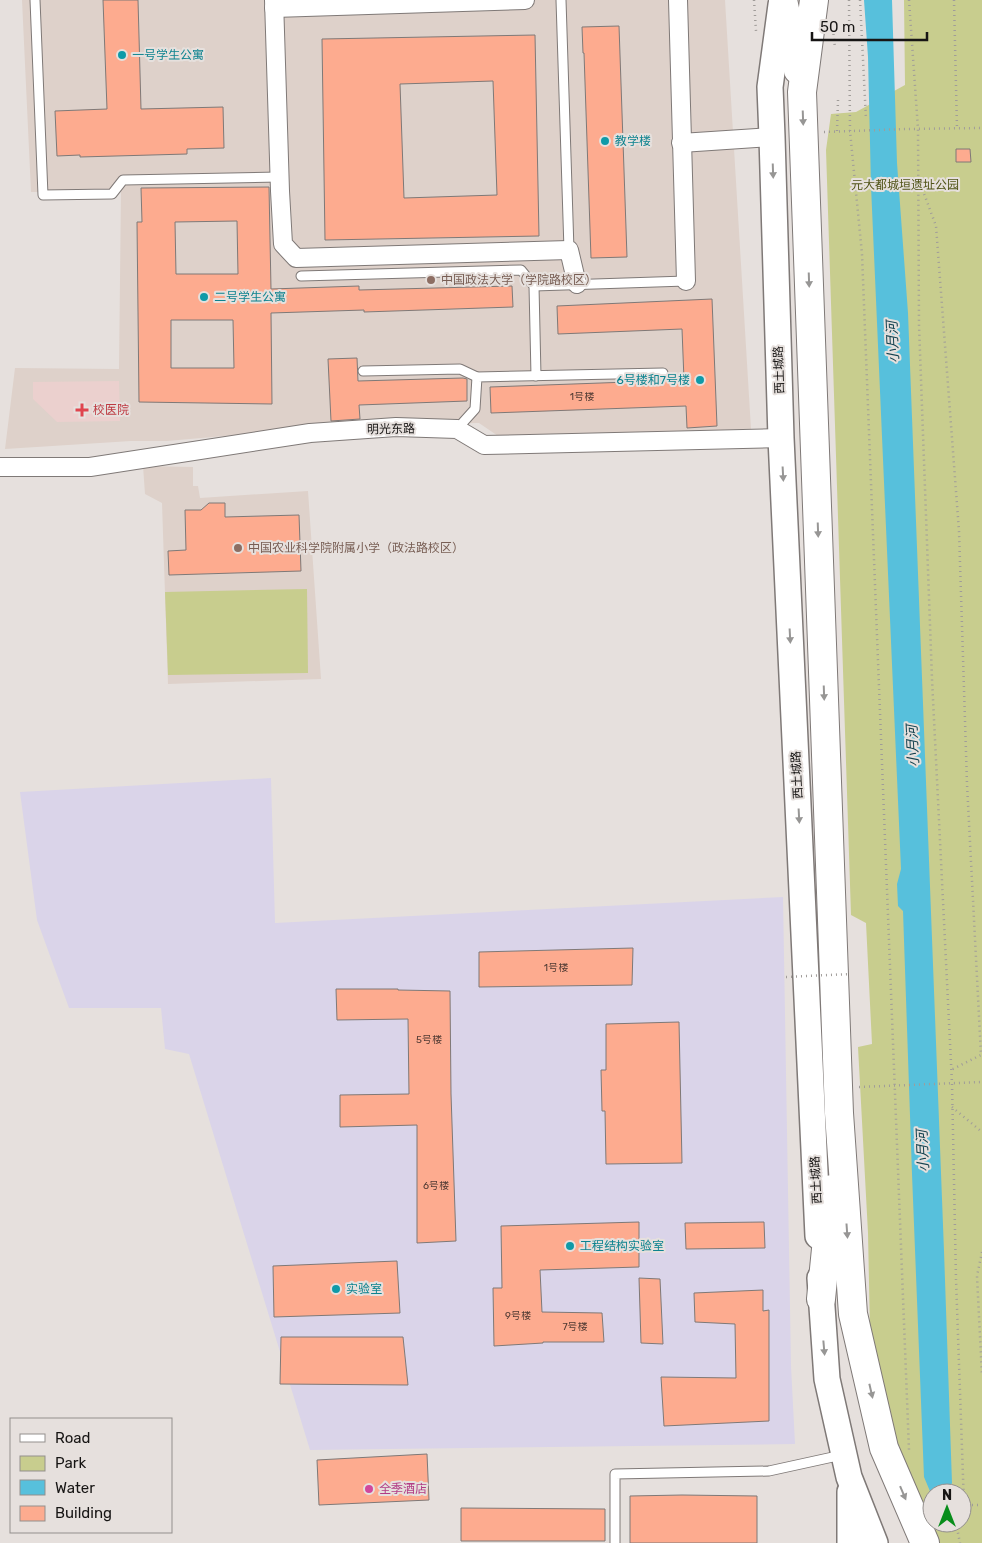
<svg xmlns="http://www.w3.org/2000/svg" width="982" height="1543" font-family="Rubik,'Noto Sans SC',sans-serif">
  <rect width="100%" height="100%" fill="#e6e0dd"/>
  <path fill="#dad4e9" d="M271 778 275 923 783 897 791 1366 795 1444 310 1450 189 1054 165 1049 161 1008H69L37 920 20 792Z"/>
  <g fill="#ded1ca">
    <path d="M22 0H725L751 429 501 438 479 423 399 424 307 429 167 441H131L5 449 15 368 119 369 121 191 31 192Z"/>
    <path d="M143 466 193 467V486H198L200 498 308 491 321 679 168 684 162 503 145 494Z"/>
  </g>
  <path fill="#ebd0ce" d="M119 381 120 421 57 422 33 399V382Z"/>
  <g fill="#c8cd8e" fill-rule="evenodd">
    <path d="M904 0H982V1543H937L894 1433 870 1331 868 1233 858 1047 872 1044 866 923 851 915 826 150 831 114 856 112 905 85ZM932 1493H962V1523H932Z"/>
    <path d="M307 589 308 673 168 675 165 592Z"/>
  </g>
  <path fill="#57c0dc" d="M864 0H892L897 163 908 313 944 1251 952 1483 947 1493H932V1496L924 1477 912 1174 903 911 898 906 897 884 901 869 871 186 868 57Z"/>
  <g fill="#fdab8f" stroke="#7f7977" fill-rule="evenodd">
    <path d="M103 0H138L141 109 223 107 224 148 187 149V154L80 157V155L57 156 55 111 107 109Z"/>
    <path d="M619 26 627 257 591 258 584 53H583L582 27Z"/>
    <path d="M535 35 539 236 325 240 322 39ZM493 81 497 195 404 198 400 84Z"/>
    <path d="M956 149H970L971 162H956Z"/>
    <path d="M269 187 271 289 359 286V290L512 286 513 307 364 312V310L271 313 272 404 139 402 137 222H142L141 188ZM237 221 238 274H176L175 222ZM171 320H233L234 368H171Z"/>
    <path d="M712 299 717 426 687 428 686 406 491 413 490 387 684 380 682 329 558 334 557 306Z"/>
    <path d="M357 358 358 381 463 378 467 379V401L359 405 360 419 331 421 328 359Z"/>
    <path d="M209 503H225V517L299 515 301 571 169 575 168 551 186 550 185 510H201Z"/>
    <path d="M633 948 632 985 479 987V952Z"/>
    <path d="M336 989H398V990L450 991 451 1094 456 1241 417 1243V1125L340 1127V1095L409 1094 408 1019 337 1020Z"/>
    <path d="M679 1022 682 1163 606 1164 605 1111H602L601 1070H606V1024Z"/>
    <path d="M639 1222V1267L540 1270 542 1312 602 1313 604 1342H543V1343L494 1346 493 1288H502L501 1226Z"/>
    <path d="M764 1222 765 1248 686 1249 685 1223Z"/>
    <path d="M397 1261 400 1313 274 1317 273 1266Z"/>
    <path d="M639 1278 660 1279 663 1344 641 1343Z"/>
    <path d="M763 1290V1311L769 1310V1421L664 1426 661 1377 736 1378 735 1324 695 1322 694 1293Z"/>
    <path d="M281 1337H403L408 1385 280 1384Z"/>
    <path d="M427 1454 429 1500 319 1505 317 1460Z"/>
    <path d="M682 1495 757 1496V1543H630V1496Z"/>
    <path d="M461 1508 605 1509V1541H461Z"/>
  </g>
  <g fill="none" stroke-linecap="round" stroke-linejoin="round">
    <defs>
      <g id="lane">
        <path d="M35 0 43 195 112 194 123 180 279 177"/>
        <path d="M561 0 569 250"/>
        <path d="M301 276 521 270 534 286 536 376"/>
        <path d="M534 286 686 281"/>
        <path d="M363 371 460 369 477 377"/>
        <path d="M457 429 475 409 477 377 663 373"/>
        <path d="M615 1543V1474L769 1471 842 1455"/>
      </g>
      <g id="street">
        <path d="M274 0 280 191 283 244 296 258 569 250 577 284"/>
        <path d="M678 0 686 281"/>
        <path d="M274 8 525 0"/>
        <path d="M681 143 772 137"/>
        <path d="M0 467H90L310 433 396 427 457 429 484 445 781 438"/>
      </g>
      <g id="secondary">
        <path d="M781 5 770 87 772 137 781 438 818 1236"/>
        <path d="M820 1278 827 1379 849 1477 875 1543"/>
        <path d="M850 1492V1543"/>
      </g>
      <g id="highway">
        <path d="M783 0 798 70"/>
        <path d="M814 0 802 92 839 1113 853 1314 884 1448 925 1543"/>
        <path d="M821 1299 832 1189"/>
      </g>
    </defs>
    <use href="#lane" stroke="#7f7977" stroke-width="11"/>
    <use href="#street" stroke="#7f7977" stroke-width="20"/>
    <use href="#secondary" stroke="#7f7977" stroke-width="28"/>
    <use href="#highway" stroke="#7f7977" stroke-width="30"/>
    <g stroke="#a09c99" stroke-width="2.5" stroke-dasharray="1 4" stroke-linecap="butt">
      <path d="M754 0 756 31"/>
      <path d="M849 0 850 131 862 254 909 1450"/>
      <path d="M860 0 866 119"/>
      <path d="M909 0 918 129 919 325 932 679 952 1083 956 1279 964 1505"/>
      <path d="M954 0 957 129"/>
      <path d="M833 29 835 48"/>
      <path d="M837 131 838 100"/>
      <path d="M824 132 906 129 982 128"/>
      <path d="M919 180 936 226 959 531 967 784 981 1055 951 1070"/>
      <path d="M859 1087 982 1082"/>
      <path d="M952 1107 982 1132"/>
      <path d="M982 1252 977 1276 982 1376"/>
      <path d="M962 1505H982"/>
      <path d="M956 1523 960 1543"/>
    </g>
    <use href="#lane" stroke="#fff" stroke-width="9"/>
    <use href="#street" stroke="#fff" stroke-width="18"/>
    <use href="#secondary" stroke="#fff" stroke-width="25"/>
    <use href="#highway" stroke="#fff" stroke-width="28"/>
    <path stroke="#a09c99" stroke-width="2.5" stroke-dasharray="1 4" stroke-linecap="butt" d="M786 977 850 974"/>
  </g>
  <defs><path id="oneway-solid" d="M-6-.8H1V-3.2L6.5 0L1 3.2V.8H-6Z" transform="scale(1.25)"/></defs>
  <g fill="#979695">
    <use href="#oneway-solid" transform="translate(803 118) rotate(88)"/>
    <use href="#oneway-solid" transform="translate(773 171) rotate(88)"/>
    <use href="#oneway-solid" transform="translate(809 280) rotate(88)"/>
    <use href="#oneway-solid" transform="translate(783 474) rotate(87)"/>
    <use href="#oneway-solid" transform="translate(818 530) rotate(88)"/>
    <use href="#oneway-solid" transform="translate(790 636) rotate(87)"/>
    <use href="#oneway-solid" transform="translate(824 693) rotate(88)"/>
    <use href="#oneway-solid" transform="translate(799 816) rotate(87)"/>
    <use href="#oneway-solid" transform="translate(847 1231) rotate(86)"/>
    <use href="#oneway-solid" transform="translate(824 1348) rotate(85)"/>
    <use href="#oneway-solid" transform="translate(871 1391) rotate(77)"/>
    <use href="#oneway-solid" transform="translate(903 1493) rotate(67)"/>
  </g>
  <g fill="#0f9aa8" stroke="#e6e0dd" stroke-width="2">
    <circle cx="122" cy="55" r="5"/>
    <circle cx="605" cy="141" r="5"/>
    <circle cx="204" cy="297" r="5"/>
    <circle cx="700" cy="380" r="5"/>
    <circle cx="570" cy="1246" r="5"/>
    <circle cx="336" cy="1289" r="5"/>
  </g>
  <g fill="#8d6e63" stroke="#e6e0dd" stroke-width="2">
    <circle cx="431" cy="280" r="5"/>
    <circle cx="238" cy="548" r="5"/>
  </g>
  <path fill="#e0444e" stroke="#e6e0dd" stroke-width="2" d="M79.5 402.5h5v5h5v5h-5v5h-5v-5h-5v-5h5z"/>
  <circle fill="#d1479c" stroke="#e6e0dd" stroke-width="2" cx="369" cy="1489" r="5"/>
  <g text-anchor="middle" dominant-baseline="central" stroke-width="4" stroke-linejoin="round" paint-order="stroke">
    <g font-size="10" fill="#503a33">
      <text x="582" y="397">1号楼</text>
      <text x="556" y="968">1号楼</text>
      <text x="429" y="1040">5号楼</text>
      <text x="436" y="1186">6号楼</text>
      <text x="518" y="1316">9号楼</text>
      <text x="575" y="1327">7号楼</text>
    </g>
    <g font-size="12" fill="#0d838f" stroke="#e6e0dd" text-anchor="start">
      <text x="132" y="55">一号学生公寓</text>
      <text x="615" y="141">教学楼</text>
      <text x="214" y="297">二号学生公寓</text>
      <text x="690" y="380" text-anchor="end">6号楼和7号楼</text>
      <text x="580" y="1246">工程结构实验室</text>
      <text x="346" y="1289">实验室</text>
    </g>
    <g font-size="12" fill="#515418" stroke="#e6e0dd">
      <text x="905" y="185">元大都城垣遗址公园</text>
    </g>
    <g font-size="12" fill="#785e54" stroke="#e6e0dd" text-anchor="start">
      <text x="441" y="280">中国政法大学（学院路校区）</text>
      <text x="248" y="548">中国农业科学院附属小学（政法路校区）</text>
    </g>
    <g font-size="12" fill="#171514" stroke="#e6e0dd">
      <text transform="translate(779 370) rotate(-92)">西土城路</text>
      <text transform="translate(391 429) rotate(-1)">明光东路</text>
      <text transform="translate(797 775) rotate(-93)">西土城路</text>
      <text transform="translate(816 1180) rotate(-93)">西土城路</text>
    </g>
    <g font-size="12" fill="#be3a42" stroke="#e6e0dd" text-anchor="start">
      <text x="93" y="410">校医院</text>
    </g>
    <g font-size="12" fill="#b23c85" stroke="#e6e0dd" text-anchor="start">
      <text x="379" y="1489">全季酒店</text>
    </g>
    <g font-size="14" font-style="italic" fill="#154350" stroke="#e6e0dd">
      <text transform="translate(893 342) rotate(-93)">小月河</text>
      <text transform="translate(913 746) rotate(-93)">小月河</text>
      <text transform="translate(923 1151) rotate(-93)">小月河</text>
    </g>
  </g>
  <rect x="10" y="1418" width="162" height="115" fill="#e6e0dd" stroke="#938f8d"/>
  <rect x="20" y="1434" width="25" height="8" fill="#ffffff" stroke="#938f8d"/>
  <text x="55" y="1443" font-size="15" fill="#171514">Road</text>
  <rect x="20" y="1456" width="25" height="15" fill="#c8cd8e" stroke="#938f8d"/>
  <text x="55" y="1468" font-size="15" fill="#171514">Park</text>
  <rect x="20" y="1480" width="25" height="15" fill="#57c0dc" stroke="#938f8d"/>
  <text x="55" y="1493" font-size="15" fill="#171514">Water</text>
  <rect x="20" y="1506" width="25" height="15" fill="#fdab8f" stroke="#938f8d"/>
  <text x="55" y="1518" font-size="15" fill="#171514">Building</text>
  <g transform="translate(947 1508)"><circle r="24" fill="#e6e0dd" stroke="#938f8d"/>
  <path d="M0-4L9 19L0 12L-9 19Z" fill="#088d1b"/>
  <text y="-8" font-size="14" font-weight="bold" text-anchor="middle" fill="#171514">N</text>
  </g>
  <path d="M812 32v8h115v-8" fill="none" stroke="#171514" stroke-width="2.5"/>
  <text x="820" y="32" font-size="15" fill="#171514" stroke="#e6e0dd" stroke-width="4" paint-order="stroke">50 m</text>
</svg>
